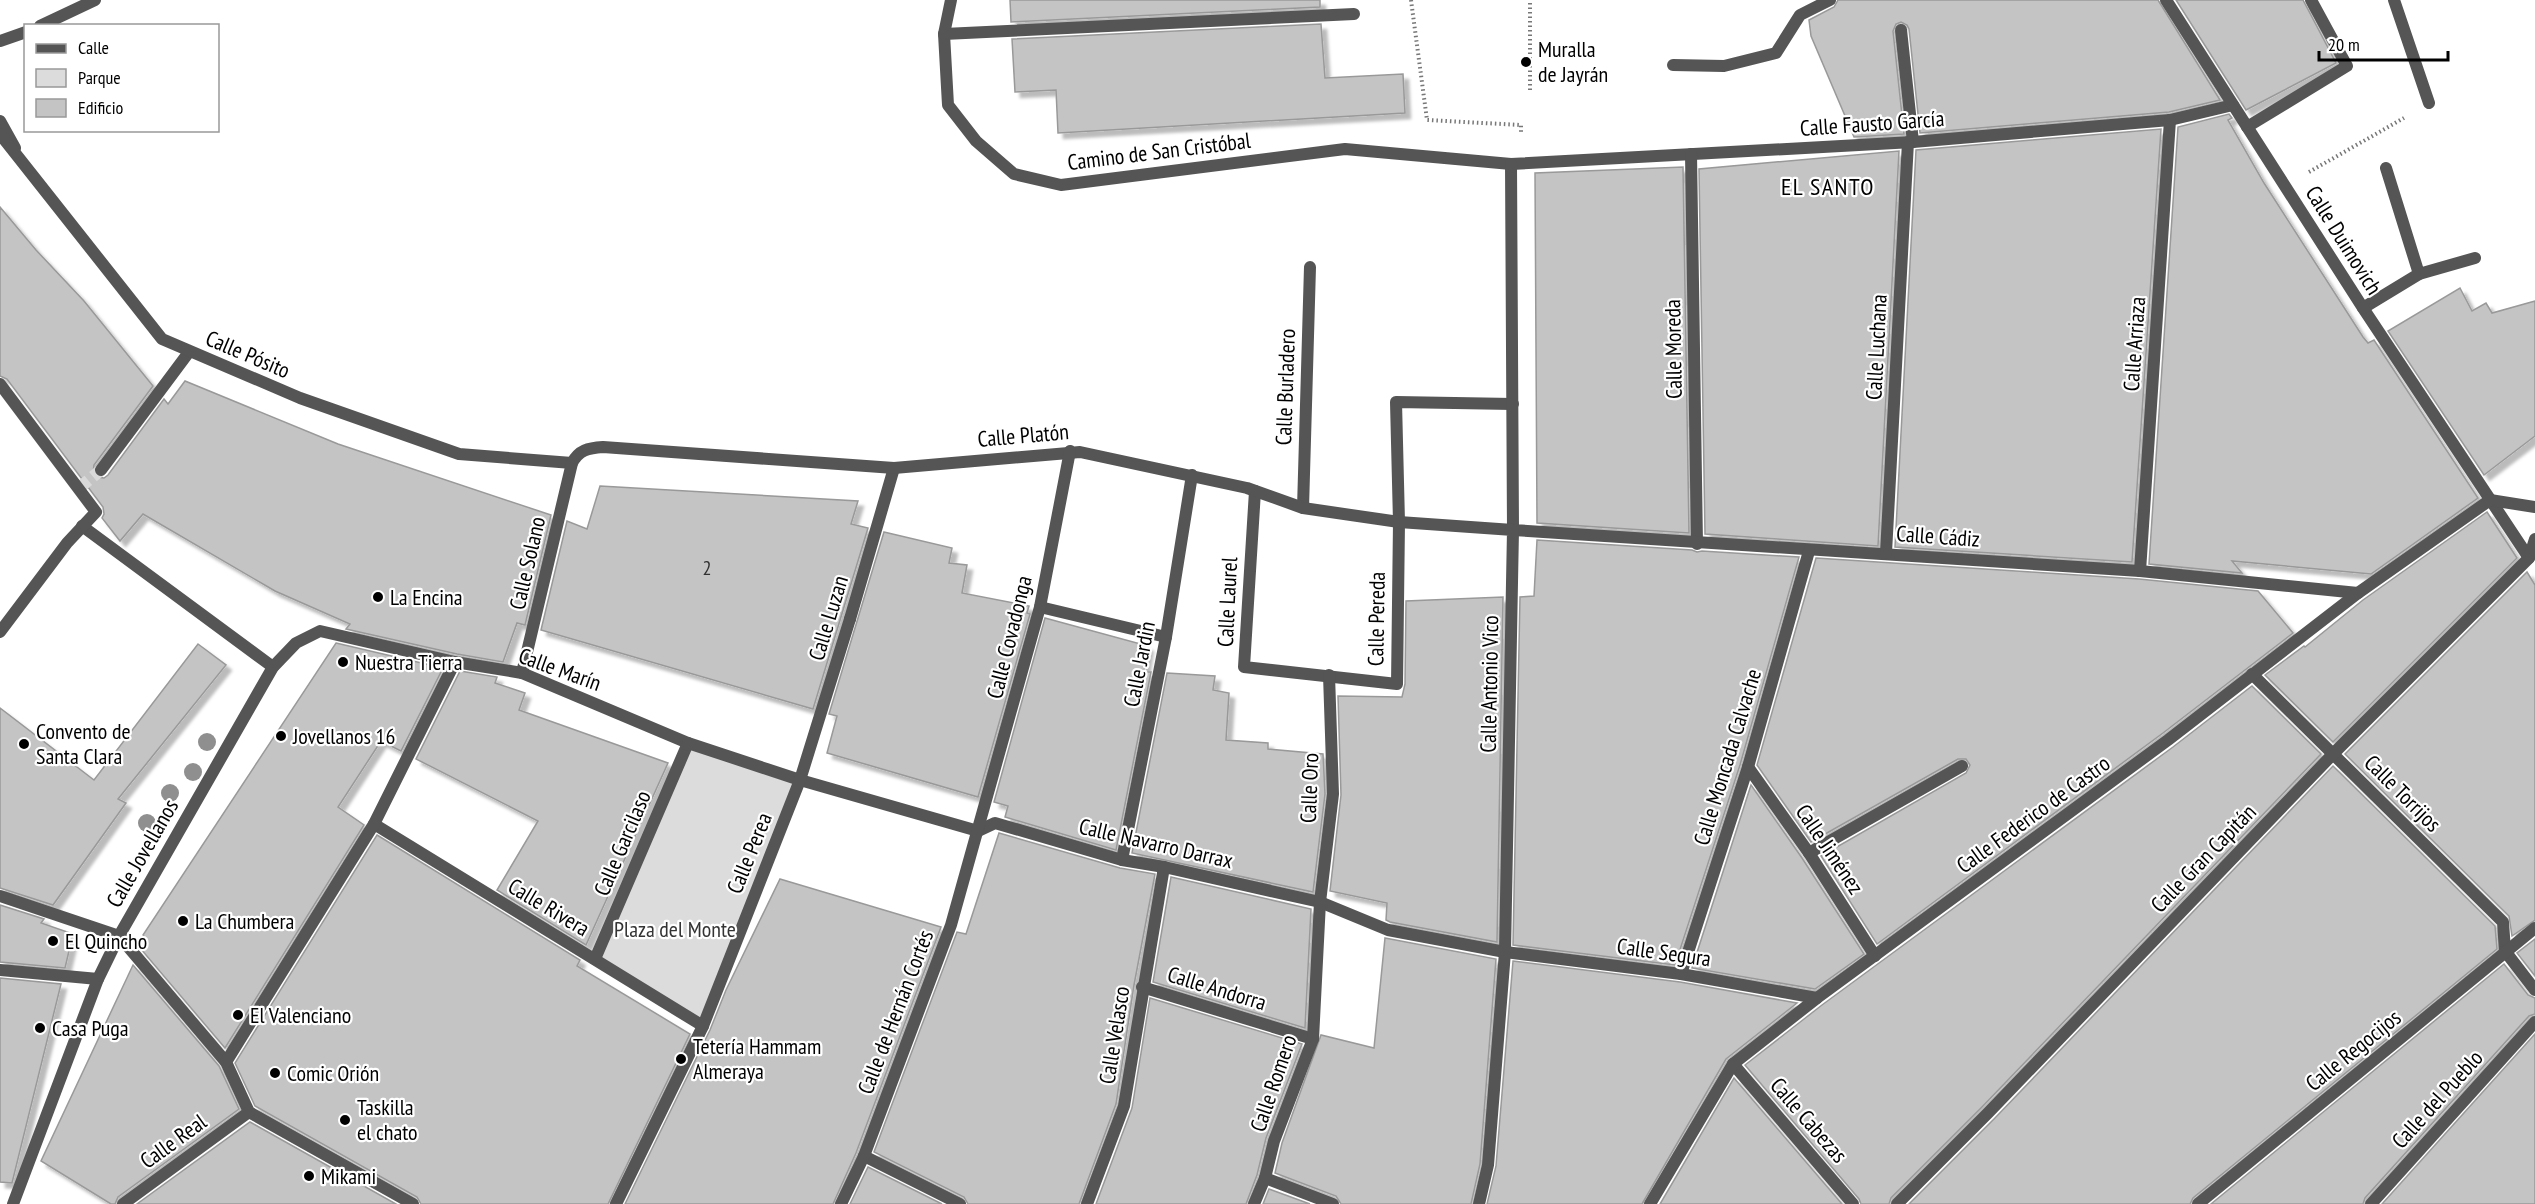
<svg xmlns="http://www.w3.org/2000/svg" width="2535" height="1204" font-family="'PT Sans Narrow',sans-serif">
  <defs>
    <filter id="shadow"><feDropShadow dx="5.5" dy="5.5" stdDeviation="1.5" flood-color="#0004"/></filter>
  </defs>
  <rect width="100%" height="100%" fill="#fff"/>
  <path fill="#dcdcdc" d="M688 743 800 780 703 1026 595 959Z"/>
  <g fill="#c4c4c4" stroke="#999" stroke-width="1.5" filter="url(#shadow)">
    <path d="M1010 0H1320V7L1011 22Z"/>
    <path d="M1838 0H2158L2220 100 2169 112 1920 133 1909 29 1907 25 1901 22 1896 24 1893 31 1904 134 1854 137 1811 36 1809 20 1834 7Z"/>
    <path d="M2176 0H2303L2336 63 2246 110Z"/>
    <path d="M1321 24 1325 78 1403 74 1405 113 1058 133 1056 90 1015 92 1012 39Z"/>
    <path d="M2229 114 2232 118 2228 120 2264 183 2363 337 2368 343 2374 340 2478 498 2371 574 2232 561 2242 573 2149 564 2178 127Z"/>
    <path d="M2161 129 2132 562 1895 547 1916 150Z"/>
    <path d="M1899 151 1878 546 1705 534 1699 169Z"/>
    <path d="M1683 167 1689 533 1537 523 1535 173Z"/>
    <path d="M0 207 36 250 84 301 153 386 94 465 93 473 97 477 104 478 108 475 164 399 168 404 185 381 338 444 551 515 525 625 517 623 503 662 457 654 346 629 350 624 275 591 143 514 120 541 102 518 104 514 103 507 7 379 0 376Z"/>
    <path d="M2460 288 2472 311 2486 303 2492 313 2535 301V436L2484 475 2388 331Z"/>
    <path d="M600 486 858 501 851 524 868 528 813 709 541 630 567 521 587 529Z"/>
    <path d="M2487 512 2517 558 2333 742 2265 675 2304 646 2305 647 2363 600Z"/>
    <path d="M884 532 952 548 949 563 967 565 962 593 1029 606 1027 613 1030 614 978 797 827 753 837 716 829 714Z"/>
    <path d="M1537 540 1692 550 1697 552 1702 551 1799 557 1740 765 1675 965 1513 945 1520 597 1534 596Z"/>
    <path d="M1816 558 2139 579 2258 591 2293 633 2163 733 1877 944 1821 856 1966 773 1970 765 1966 759H1958L1811 842 1757 765Z"/>
    <path d="M2527 572 2535 585V920L2512 936 2509 916 2345 754Z"/>
    <path d="M1503 597 1497 942 1390 922 1386 920 1387 903 1330 891 1341 795 1338 696 1402 697 1405 684 1406 601Z"/>
    <path d="M1045 618 1148 646 1144 672H1151L1116 850 1005 817 1008 806 994 802Z"/>
    <path d="M336 643 443 668 401 751 381 741 338 807 364 825 225 1048 140 948 145 938 143 935Z"/>
    <path d="M198 644 226 665 118 799 126 803 53 905 0 888V708L94 780Z"/>
    <path d="M460 671 497 677 495 683 525 693 519 710 668 763 586 945 497 890 538 821 416 759Z"/>
    <path d="M1167 673 1215 676 1213 690 1229 693 1226 740 1268 743V749L1323 754 1325 794 1313 892 1132 853Z"/>
    <path d="M2252 686 2321 754 1982 1107 1891 1198 1889 1204H1861L1859 1199 1745 1065 1822 1005 2173 747Z"/>
    <path d="M2333 766 2495 926 2497 949 2193 1198 2190 1204H1909L1994 1119Z"/>
    <path d="M1751 785 1802 858 1864 954 1815 989 1692 968Z"/>
    <path d="M999 833 1120 868 1155 874 1134 985 1116 1104 1079 1204H968L964 1197 874 1152 957 932 966 934Z"/>
    <path d="M377 835 580 960 577 966 690 1034 608 1204H421L417 1197 255 1106 235 1063Z"/>
    <path d="M1171 877 1311 909 1305 1028 1153 982Z"/>
    <path d="M780 879 941 927 856 1153 833 1204H625L710 1030 726 990Z"/>
    <path d="M0 905 44 919 41 923 73 934 65 968 0 962Z"/>
    <path d="M1385 938 1496 959 1480 1164 1471 1204H1341L1336 1196 1275 1173 1282 1143 1321 1035 1374 1048Z"/>
    <path d="M2535 939V976L2517 953Z"/>
    <path d="M1513 961 1680 982 1797 1003 1726 1059 1642 1204H1487L1496 1166Z"/>
    <path d="M2504 964 2528 995 2535 998V1014L2529 1016 2365 1198 2363 1204H2211Z"/>
    <path d="M133 965 219 1066 239 1109 118 1197 115 1204H111L41 1161Z"/>
    <path d="M0 978 61 984 12 1183 0 1182Z"/>
    <path d="M1150 998 1302 1044 1266 1138 1257 1175 1246 1204H1096L1132 1108Z"/>
    <path d="M2535 1034V1204H2382Z"/>
    <path d="M1734 1078 1842 1204H1660Z"/>
    <path d="M250 1122 396 1204H137Z"/>
    <path d="M868 1167 942 1204H850Z"/>
    <path d="M1269 1189 1310 1204H1263Z"/>
  </g>
  <g fill="none" stroke-linecap="round" stroke-linejoin="round">
    <path stroke="#d9d9d9" stroke-width="12" stroke-dasharray="12 6" stroke-linecap="butt" d="M79 488 101 470"/>
    <g stroke="#777" stroke-width="4" stroke-dasharray="1.5 3" stroke-linecap="butt">
      <path d="M1411 0 1427 120 1521 125V134"/>
      <path d="M1530 90V0"/>
      <path d="M2309 172 2404 118"/>
    </g>
    <path stroke="#555" stroke-width="12" d="M82 526 273 667"/>
    <g stroke="#555" stroke-width="12">
      <path d="M2394 0 2429 103"/>
      <path d="M40 26 95 0"/>
      <path d="M1901 30 1913 142"/>
      <path d="M0 41 26 32"/>
      <path d="M0 121 15 148"/>
      <path d="M2247 127 2347 66 2311 0"/>
      <path d="M0 384 96 512 67 543 0 632"/>
      <path d="M101 470 189 352"/>
      <path d="M1255 491 1244 667 1397 684 1399 522 1396 402 1513 404"/>
      <path d="M1303 508 1310 267"/>
      <path d="M1040 607 1166 637"/>
      <path d="M850 619 894 468"/>
      <path d="M2252 674 2503 922 2505 951"/>
      <path d="M1122 860 1166 637 1192 475"/>
      <path d="M119 936 226 1062 249 1112 413 1204"/>
      <path d="M123 1204 249 1112"/>
      <path d="M2371 1204 2535 1022"/>
    </g>
    <g stroke="#555" stroke-width="12">
      <path d="M951 0 944 34 948 105 976 141 1014 174 1061 185 1345 149 1511 164 1913 142 2170 120 2233 105"/>
      <path d="M2166 0 2363 308 2529 558"/>
      <path d="M944 34 1354 14"/>
      <path d="M1673 65 1724 66 1776 53 1800 15 1830 0"/>
      <path d="M1691 154 1697 544"/>
      <path d="M1511 164 1513 530 2140 571 2358 593"/>
      <path d="M2419 274 2475 258"/>
      <path d="M2363 308 2419 274 2386 168"/>
      <path d="M2490 500 2535 507"/>
      <path d="M1886 553 1908 142"/>
      <path d="M2140 571 2170 120"/>
      <path d="M522 673 688 743 800 780 978 831 995 823 1122 860 1164 867 1320 902 1388 930 1505 952 1681 974 1817 998"/>
      <path d="M1748 767 1809 853 1875 956"/>
      <path d="M374 824 703 1026"/>
      <path d="M1809 853 1962 766"/>
      <path d="M0 896 119 936 98 979 0 970"/>
      <path d="M2505 951 2535 990"/>
      <path d="M595 959 688 743"/>
      <path d="M1681 974 1748 767 1809 551"/>
      <path d="M1142 987 1313 1039"/>
      <path d="M226 1062 374 824 455 662"/>
      <path d="M1733 1064 1853 1204"/>
      <path d="M864 1156 960 1204"/>
      <path d="M1265 1178 1333 1204"/>
      <path d="M616 1204 703 1026 800 780 850 619"/>
      <path d="M1087 1204 1124 1106 1164 867"/>
      <path d="M1254 1204 1265 1178 1274 1141 1313 1039 1320 902 1333 794 1329 675"/>
      <path d="M1650 1204 1733 1064 1817 998 2168 740 2358 593 2490 500"/>
      <path d="M1897 1204 1988 1113 2334 753 2529 558 2535 539"/>
    </g>
    <g stroke="#555" stroke-width="12">
      <path d="M0 134 162 339 300 398 459 454 572 463"/>
      <path d="M119 936 273 667 296 643 320 631 455 662 522 673 572 463C579 450 588 448 603 447L894 468 1080 452 1247 488 1303 508 1399 522 1513 530 1505 952 1488 1165 1479 1204"/>
      <path d="M13 1204 98 979"/>
      <path d="M841 1204 864 1156 951 925 1040 607 1070 451"/>
      <path d="M2198 1204 2535 928"/>
    </g>
  </g>
  <g fill="#8f8f8f">
    <circle cx="207" cy="742" r="9"/>
    <circle cx="193" cy="772" r="9"/>
    <circle cx="170" cy="793" r="9"/>
    <circle cx="147" cy="823" r="9"/>
  </g>
  <g fill="#000" stroke="#fff" stroke-width="2">
    <circle cx="1526" cy="62" r="6"/>
    <circle cx="378" cy="597" r="6"/>
    <circle cx="343" cy="662" r="6"/>
    <circle cx="281" cy="736" r="6"/>
    <circle cx="24" cy="744" r="6"/>
    <circle cx="183" cy="921" r="6"/>
    <circle cx="53" cy="941" r="6"/>
    <circle cx="238" cy="1015" r="6"/>
    <circle cx="40" cy="1028" r="6"/>
    <circle cx="681" cy="1059" r="6"/>
    <circle cx="275" cy="1073" r="6"/>
    <circle cx="345" cy="1120" r="6"/>
    <circle cx="309" cy="1176" r="6"/>
  </g>
  <g text-anchor="middle" dominant-baseline="central" stroke-width="4.5" stroke-linejoin="round" paint-order="stroke">
    <g font-size="20" fill="#313131">
      <text x="707" y="568">2</text>
    </g>
    <g font-size="22" fill="#000" stroke="#fff" text-anchor="start">
      <text x="1538" y="49">Muralla<tspan x="1538" dy="25">de Jayrán</tspan></text>
      <text x="390" y="597">La Encina</text>
      <text x="355" y="662">Nuestra Tierra</text>
      <text x="36" y="731">Convento de<tspan x="36" dy="25">Santa Clara</tspan></text>
      <text x="293" y="736">Jovellanos 16</text>
      <text x="195" y="921">La Chumbera</text>
      <text x="65" y="941">El Quincho</text>
      <text x="250" y="1015">El Valenciano</text>
      <text x="52" y="1028">Casa Puga</text>
      <text x="693" y="1046">Tetería Hammam<tspan x="693" dy="25">Almeraya</tspan></text>
      <text x="287" y="1073">Comic Orión</text>
      <text x="357" y="1107">Taskilla<tspan x="357" dy="25">el chato</tspan></text>
      <text x="321" y="1176">Mikami</text>
    </g>
    <g font-size="22" fill="#000" stroke="#fff">
      <text transform="translate(1872 123) rotate(-4)">Calle Fausto García</text>
      <text transform="translate(1159 151) rotate(-7)">Camino de San Cristóbal</text>
      <text transform="translate(2344 240) rotate(58)">Calle Duimovich</text>
      <text transform="translate(2134 344) rotate(-86)">Calle Arriaza</text>
      <text transform="translate(1876 347) rotate(-87)">Calle Luchana</text>
      <text transform="translate(1673 349) rotate(-91)">Calle Moreda</text>
      <text transform="translate(248 354) rotate(23)">Calle Pósito</text>
      <text transform="translate(1285 387) rotate(-88)">Calle Burladero</text>
      <text transform="translate(1023 435) rotate(-5)">Calle Platón</text>
      <text transform="translate(1938 536) rotate(4)">Calle Cádiz</text>
      <text transform="translate(527 563) rotate(-77)">Calle Solano</text>
      <text transform="translate(1227 602) rotate(-87)">Calle Laurel</text>
      <text transform="translate(828 618) rotate(-73)">Calle Luzan</text>
      <text transform="translate(1376 619) rotate(-89)">Calle Pereda</text>
      <text transform="translate(1009 637) rotate(-76)">Calle Covadonga</text>
      <text transform="translate(1139 664) rotate(-79)">Calle Jardin</text>
      <text transform="translate(560 669) rotate(20)">Calle Marín</text>
      <text transform="translate(1489 684) rotate(-89)">Calle Antonio Vico</text>
      <text transform="translate(1727 757) rotate(-73)">Calle Moncada Calvache</text>
      <text transform="translate(1309 788) rotate(-88)">Calle Oro</text>
      <text transform="translate(2403 793) rotate(45)">Calle Torrijos</text>
      <text transform="translate(2033 814) rotate(-36)">Calle Federico de Castro</text>
      <text transform="translate(622 843) rotate(-67)">Calle Garcilaso</text>
      <text transform="translate(1156 843) rotate(13)">Calle Navarro Darrax</text>
      <text transform="translate(1830 849) rotate(56)">Calle Jiménez</text>
      <text transform="translate(142 853) rotate(-60)">Calle Jovellanos</text>
      <text transform="translate(749 853) rotate(-68)">Calle Perea</text>
      <text transform="translate(2203 858) rotate(-46)">Calle Gran Capitán</text>
      <text transform="translate(549 907) rotate(31)">Calle Rivera</text>
      <text transform="translate(1664 952) rotate(8)">Calle Segura</text>
      <text transform="translate(1217 988) rotate(17)">Calle Andorra</text>
      <text transform="translate(895 1012) rotate(-69)">Calle de Hernán Cortés</text>
      <text transform="translate(1114 1035) rotate(-81)">Calle Velasco</text>
      <text transform="translate(2353 1050) rotate(-39)">Calle Regocijos</text>
      <text transform="translate(1273 1083) rotate(-71)">Calle Romero</text>
      <text transform="translate(2437 1099) rotate(-48)">Calle del Pueblo</text>
      <text transform="translate(1809 1120) rotate(49)">Calle Cabezas</text>
      <text transform="translate(173 1141) rotate(-36)">Calle Real</text>
    </g>
    <g font-size="22" fill="#333" stroke="#fff">
      <text x="675" y="929">Plaza del Monte</text>
    </g>
    <g font-size="24" letter-spacing="1.5" fill="#000" stroke="#fff">
      <text x="1828" y="186">EL SANTO</text>
    </g>
  </g>
  <rect x="24" y="24" width="195" height="108" fill="#ffffff" stroke="#999999" stroke-width="1.5"/>
  <rect x="36" y="44" width="30" height="9" fill="#555555" stroke="#999999" stroke-width="1.5"/>
  <text x="78" y="54" font-size="18" fill="#000000">Calle</text>
  <rect x="36" y="69" width="30" height="18" fill="#dcdcdc" stroke="#999999" stroke-width="1.5"/>
  <text x="78" y="84" font-size="18" fill="#000000">Parque</text>
  <rect x="36" y="99" width="30" height="18" fill="#c4c4c4" stroke="#999999" stroke-width="1.5"/>
  <text x="78" y="114" font-size="18" fill="#000000">Edificio</text>
  <path d="M2319 51v9h129v-9" fill="none" stroke="#000000" stroke-width="3"/>
  <text x="2328" y="51" font-size="18" fill="#000000" stroke="#ffffff" stroke-width="4.5" paint-order="stroke">20 m</text>
</svg>
